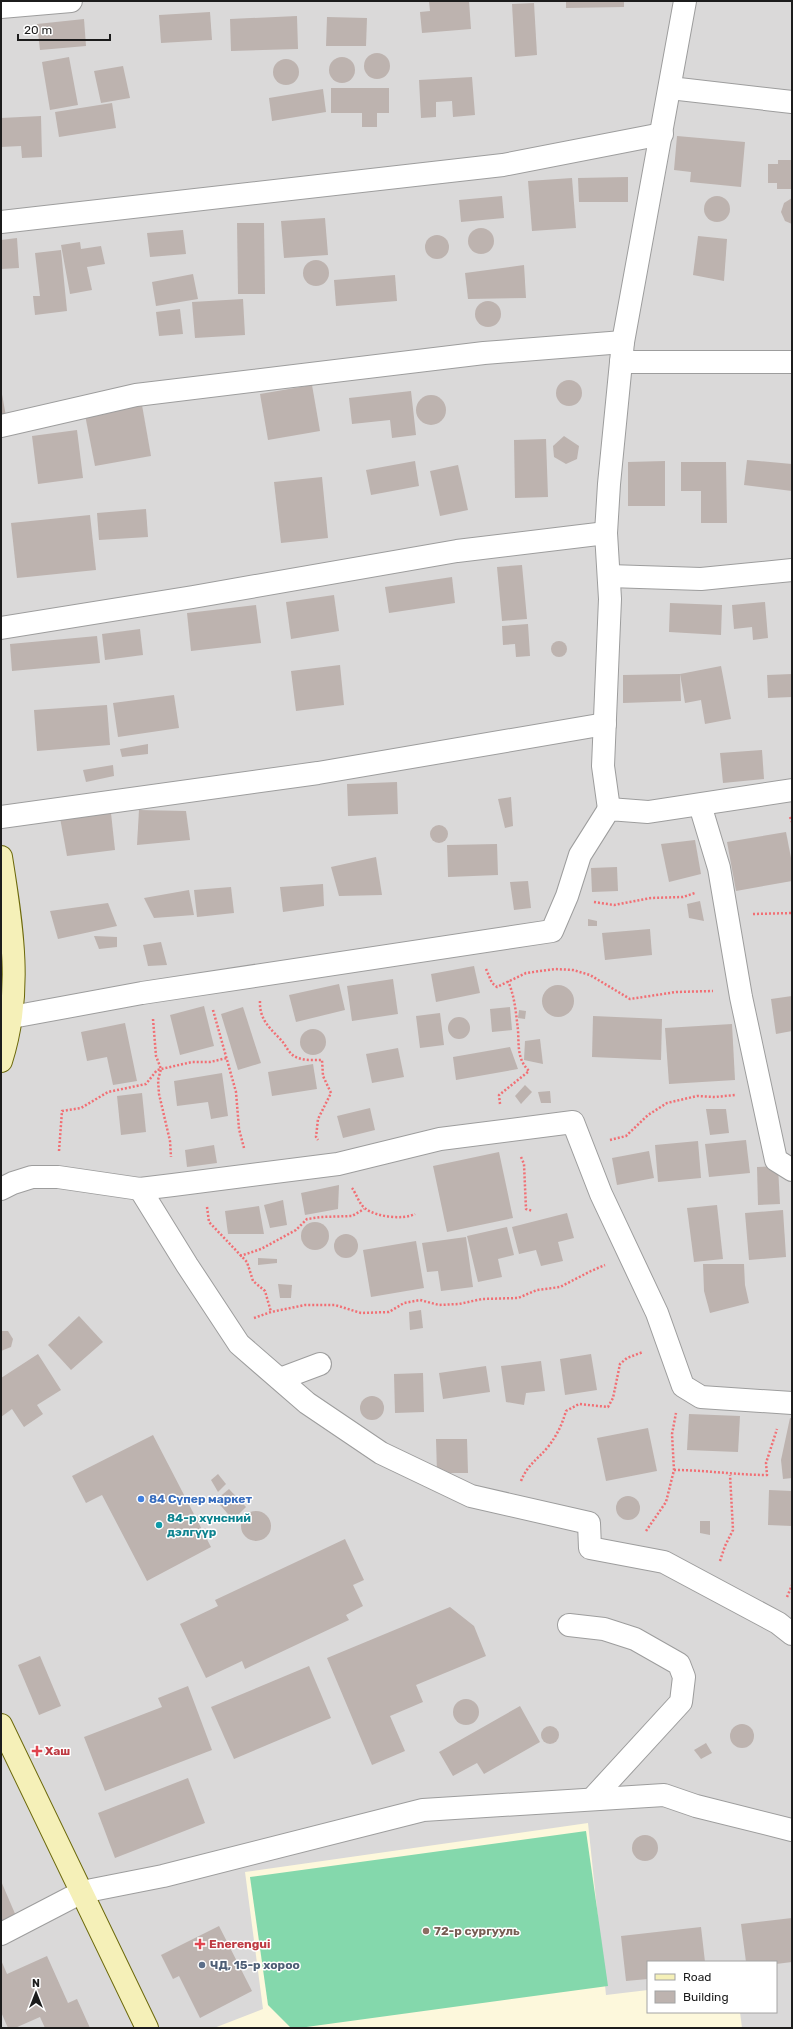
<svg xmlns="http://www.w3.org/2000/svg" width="793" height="2029" font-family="Rubik,sans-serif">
  <rect width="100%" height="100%" fill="#ede8e3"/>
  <path fill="#dad9d9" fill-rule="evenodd" d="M1 1H792V2028H1ZM648 1962H776V2012H648Z"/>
  <path fill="#fdf8dc" d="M588 1823 606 1995 648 1990V2012H740L742 2028H214L263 2009 245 1872Z"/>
  <path fill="#84d8ac" d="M586 1831 608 1986 299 2028H291L268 2005 250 1877Z"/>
  <g fill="#bdb3af">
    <path d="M429 1H469L471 29 422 33 420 12 430 11Z"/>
    <path d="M566 1H624V7L566 8Z"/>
    <path d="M534 3 537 55 515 57 512 4Z"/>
    <path d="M210 12 212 40 161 43 159 15Z"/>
    <path d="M297 16 298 49 231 51 230 19Z"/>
    <path d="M327 17 367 18 366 46H326Z"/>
    <path d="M84 19 86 46 40 50 37 24Z"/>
    <circle cx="377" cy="66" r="13"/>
    <circle cx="342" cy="70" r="13"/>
    <path d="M69 57 78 105 50 110 42 62Z"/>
    <circle cx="286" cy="72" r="13"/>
    <path d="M123 66 130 98 101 103 94 71Z"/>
    <path d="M472 77 475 115 453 117 452 101 436 102V117L421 118 419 80Z"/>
    <path d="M331 88H389V113H377V127H362V113H331Z"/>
    <path d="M323 89 326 112 272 121 269 98Z"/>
    <path d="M112 103 116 128 59 137 55 112Z"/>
    <path d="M41 116 42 157 22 158 21 146 1 147V118Z"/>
    <path d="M677 136 745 142 741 187 690 182 691 172 674 170Z"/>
    <path d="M778 160H792V189H777V183H768V164H778Z"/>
    <path d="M628 177V202H579L578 178Z"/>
    <path d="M572 178 576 228 532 231 528 181Z"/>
    <circle cx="717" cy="209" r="13"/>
    <path d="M502 196 504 218 461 222 459 200Z"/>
    <path d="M792 198V224L785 221 781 212 784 203Z"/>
    <path d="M325 218 328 255 284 258 281 221Z"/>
    <path d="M237 223H264L265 294H238Z"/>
    <circle cx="481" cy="241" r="13"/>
    <path d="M183 230 186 254 150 257 147 233Z"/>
    <circle cx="437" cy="247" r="12"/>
    <path d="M698 236 727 239 724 281 693 275Z"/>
    <path d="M17 238 19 268 1 269V240Z"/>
    <path d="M80 242 81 249 101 246 105 264 87 267 92 290 70 294 61 245Z"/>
    <path d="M61 250 67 311 35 315 33 296H40L35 253Z"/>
    <circle cx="316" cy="273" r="13"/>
    <path d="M524 265 526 298 468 299 465 273Z"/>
    <path d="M193 274 198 299 156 306 152 282Z"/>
    <path d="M395 275 397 301 336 306 334 280Z"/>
    <path d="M243 299 245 335 195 338 192 302Z"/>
    <circle cx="488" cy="314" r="13"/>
    <path d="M180 309 183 334 159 336 156 312Z"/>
    <circle cx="569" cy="393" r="13"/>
    <path d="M312 385 320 431 268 440 260 394Z"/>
    <path d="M1 389 6 416 1 417Z"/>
    <path d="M411 391 416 435 392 438 390 420 352 424 349 398Z"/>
    <circle cx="431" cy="410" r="15"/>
    <path d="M142 405 151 456 95 466 85 415Z"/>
    <path d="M77 430 83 478 38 484 32 436Z"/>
    <path d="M564 436 579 446 577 459 566 464 554 457 553 446Z"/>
    <path d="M546 439 548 497 515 498 514 440Z"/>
    <path d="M747 460 792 464V491L744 485Z"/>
    <path d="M415 461 419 486 371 495 366 470Z"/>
    <path d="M665 461V506H628V462Z"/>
    <path d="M681 462H726L727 523H701V491H681Z"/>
    <path d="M458 465 468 510 440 516 430 471Z"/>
    <path d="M322 477 328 538 281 543 274 482Z"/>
    <path d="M146 509 148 537 99 540 97 513Z"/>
    <path d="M90 515 96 570 17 578 11 523Z"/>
    <path d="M522 565 527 619 502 621 497 567Z"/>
    <path d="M452 577 455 603 389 613 385 587Z"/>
    <path d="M334 595 339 631 291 639 286 602Z"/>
    <path d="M765 602 768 638 753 640 752 627 734 629 732 605Z"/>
    <path d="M670 603 722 605 721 635 669 632Z"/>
    <path d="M256 605 261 643 191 651 187 613Z"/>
    <path d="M528 624 530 656 516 657 515 644 503 645 502 626Z"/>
    <path d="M140 629 143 655 105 660 102 634Z"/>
    <path d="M97 636 100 663 12 671 10 644Z"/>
    <circle cx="559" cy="649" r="8"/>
    <path d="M340 665 344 705 296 711 291 671Z"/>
    <path d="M721 666 731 719 705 724 701 700 685 703 680 674Z"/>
    <path d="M680 674 681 701 623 703V675Z"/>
    <path d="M792 674V697L768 698 767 675Z"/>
    <path d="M174 695 179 728 118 737 113 703Z"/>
    <path d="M107 705 110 745 37 751 34 710Z"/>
    <path d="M148 744V754L122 757 120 749Z"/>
    <path d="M762 750 764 779 723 783 720 753Z"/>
    <path d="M113 765 114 776 86 782 83 770Z"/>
    <path d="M397 782 398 814 348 816 347 784Z"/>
    <path d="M511 797 513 826 505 828 498 799Z"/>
    <path d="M139 810 186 811 190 840 137 845Z"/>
    <path d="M111 813 115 850 67 856 60 818Z"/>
    <circle cx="439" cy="834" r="9"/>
    <path d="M786 832 792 863V881L736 891 727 842Z"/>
    <path d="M695 840 701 874 669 882 661 844Z"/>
    <path d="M497 844 498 875 448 877 447 845Z"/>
    <path d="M376 857 382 895 339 896 331 867Z"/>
    <path d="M617 867 618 891 592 892 591 868Z"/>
    <path d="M528 881 531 908 514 910 510 882Z"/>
    <path d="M323 884 324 906 283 912 280 887Z"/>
    <path d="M231 887 234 913 197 917 194 890Z"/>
    <path d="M189 890 194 915 154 918 144 898Z"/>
    <path d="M700 901 704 921 689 918 687 904Z"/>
    <path d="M108 903 117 926 58 939 50 911Z"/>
    <path d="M588 919 597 921V926H588Z"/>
    <path d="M650 929 652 955 605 960 602 933Z"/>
    <path d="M94 936 117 937V947L99 949Z"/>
    <path d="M161 942 167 965 148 966 143 945Z"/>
    <path d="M474 966 480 993 436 1002 431 974Z"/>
    <path d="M393 979 398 1014 352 1021 347 986Z"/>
    <path d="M339 984 345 1010 296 1022 289 995Z"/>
    <circle cx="558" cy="1001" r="16"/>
    <path d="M792 996V1031L776 1034 771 999Z"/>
    <path d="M204 1006 214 1046 180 1055 170 1015Z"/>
    <path d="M243 1007 261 1063 238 1070 221 1014Z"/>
    <path d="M510 1007 512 1030 492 1032 490 1009Z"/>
    <path d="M519 1010 526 1011 525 1019 518 1018Z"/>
    <path d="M440 1013 444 1045 420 1048 416 1016Z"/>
    <path d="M593 1016 662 1019 661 1060 592 1057Z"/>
    <circle cx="459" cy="1028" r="11"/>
    <path d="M125 1023 137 1081 113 1085 107 1057 87 1061 81 1032Z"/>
    <path d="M732 1024 735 1080 669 1084 665 1028Z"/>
    <circle cx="313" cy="1042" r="13"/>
    <path d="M540 1039 543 1064 524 1060 525 1041Z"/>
    <path d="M510 1047 518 1069 456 1080 453 1057Z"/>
    <path d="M398 1048 404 1077 372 1083 366 1054Z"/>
    <path d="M313 1064 317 1089 272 1096 268 1072Z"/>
    <path d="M222 1073 228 1116 211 1119 208 1102 177 1106 174 1081Z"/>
    <path d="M525 1085 532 1092 521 1104 515 1096Z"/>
    <path d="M550 1091 551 1103H541L538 1092Z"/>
    <path d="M142 1093 146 1132 121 1135 117 1096Z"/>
    <path d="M370 1108 375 1130 343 1138 337 1116Z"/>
    <path d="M706 1109H726L729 1133 710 1135Z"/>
    <path d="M746 1140 750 1173 709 1177 705 1144Z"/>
    <path d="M698 1141 701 1178 658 1182 655 1145Z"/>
    <path d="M214 1145 217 1163 187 1167 185 1150Z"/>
    <path d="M649 1151 654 1178 617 1185 612 1158Z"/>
    <path d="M499 1152 513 1218 447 1232 433 1166Z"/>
    <path d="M778 1166 780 1204 758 1205 757 1167Z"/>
    <path d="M339 1185 338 1209 305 1215 301 1193Z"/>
    <path d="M283 1200 287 1225 270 1228 264 1205Z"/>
    <path d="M717 1205 723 1259 694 1262 687 1208Z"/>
    <path d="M259 1206 264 1234H228L225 1211Z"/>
    <path d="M783 1210 786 1257 749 1260 745 1213Z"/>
    <path d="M567 1213 574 1238 558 1242 563 1261 541 1266 536 1250 519 1254 512 1227Z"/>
    <circle cx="315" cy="1236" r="14"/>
    <path d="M507 1227 514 1255 498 1259 502 1277 478 1282 467 1236Z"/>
    <circle cx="346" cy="1246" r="12"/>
    <path d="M466 1237 473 1287 441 1291 438 1271 427 1272 422 1243Z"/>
    <path d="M416 1241 424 1288 371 1297 363 1250Z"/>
    <path d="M258 1258 277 1259V1263L258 1265Z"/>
    <path d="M703 1264H744L745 1285 749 1303 710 1313 704 1291Z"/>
    <path d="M278 1284 292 1285 291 1298H280Z"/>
    <path d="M421 1310 423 1328 410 1330 409 1312Z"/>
    <path d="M79 1316 103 1342 71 1370 48 1345Z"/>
    <path d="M1 1331H8L13 1339 11 1347 1 1351Z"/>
    <path d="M38 1354 61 1390 37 1405 43 1414 24 1427 12 1409 1 1417V1378Z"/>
    <path d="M591 1354 597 1390 565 1395 560 1359Z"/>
    <path d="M541 1361 545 1391 526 1393 524 1405 506 1402 501 1366Z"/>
    <path d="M486 1366 490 1392 443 1399 439 1373Z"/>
    <path d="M423 1373 424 1412 395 1413 394 1374Z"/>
    <circle cx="372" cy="1408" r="12"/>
    <path d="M689 1414 740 1416 738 1452 687 1450Z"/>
    <path d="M790 1418H792V1478L783 1479 781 1460Z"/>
    <path d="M648 1428 657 1471 606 1481 597 1438Z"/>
    <path d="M153 1435 211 1547 147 1581 102 1495 86 1503 72 1476Z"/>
    <path d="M436 1439H467L468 1473H437Z"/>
    <path d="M218 1474 226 1484 218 1492 211 1480Z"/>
    <path d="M229 1489 246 1507 233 1520 216 1500Z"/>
    <path d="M769 1490 792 1491V1526L768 1525Z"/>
    <circle cx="628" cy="1508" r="12"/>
    <circle cx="256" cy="1526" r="15"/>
    <path d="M700 1521H710V1535L700 1533Z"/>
    <path d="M345 1539 364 1580 353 1585 363 1606 346 1615 349 1620 245 1669 242 1661 206 1678 180 1624 218 1606 215 1600Z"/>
    <path d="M450 1607 474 1626 486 1656 416 1685 423 1702 390 1716 405 1751 372 1765 327 1658Z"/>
    <path d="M40 1656 61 1706 39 1715 18 1665Z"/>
    <path d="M309 1666 331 1718 234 1759 211 1707Z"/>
    <path d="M188 1686 212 1750 105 1791 84 1737 162 1707 158 1698Z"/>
    <circle cx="466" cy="1712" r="13"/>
    <path d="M520 1706 540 1742 484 1774 477 1763 453 1776 439 1752Z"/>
    <circle cx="742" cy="1736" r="12"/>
    <circle cx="550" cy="1735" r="9"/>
    <path d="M706 1743 712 1753 701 1759 694 1750Z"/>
    <path d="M188 1778 205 1823 115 1858 98 1813Z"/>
    <circle cx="645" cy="1848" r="13"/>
    <path d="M1 1881 16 1916 1 1922Z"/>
    <path d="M792 1918V1962L776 1964V1962H746L741 1924Z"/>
    <path d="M219 1926 252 1991 200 2018 179 1976 173 1979 161 1955Z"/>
    <path d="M701 1927 705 1962H648V1979L626 1981 621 1936Z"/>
    <path d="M47 1956 68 2003 77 1999 90 2028H45L40 2017 15 2028H8L1 2012V1960L7 1974Z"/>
  </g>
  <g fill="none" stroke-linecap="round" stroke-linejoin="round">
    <defs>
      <g id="minor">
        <path d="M1 7 71 1"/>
        <path d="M670 88 792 102"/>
        <path d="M1 222 503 165 662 134"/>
        <path d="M621 362H792"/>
        <path d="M1 426 136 395 484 353 623 342"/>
        <path d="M609 576 701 579 792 570"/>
        <path d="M1 628 193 597 457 551 606 533"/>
        <path d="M700 805 719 868 741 997 776 1160 792 1170"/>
        <path d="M609 809 603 766 610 599 606 533 609 484 623 342 685 1"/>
        <path d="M1 817 318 773 605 724"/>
        <path d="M12 1017 142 993 552 931 567 896 580 855 609 809 648 812 792 790"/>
        <path d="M1 1189 13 1183 32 1177H58L140 1189 173 1185 338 1164 440 1139 573 1122 601 1194 657 1313 683 1386 701 1397 792 1403"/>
        <path d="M140 1189 187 1265 239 1344 307 1403 381 1453 471 1496 589 1523 590 1548 664 1562 778 1623 792 1634"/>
        <path d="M280 1379 320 1364"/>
        <path d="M569 1625 604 1629 635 1639 679 1664 684 1677 681 1702 592 1799"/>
        <path d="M1 1934 82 1892 163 1876 423 1810 664 1795 696 1806 792 1830"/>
      </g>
      <g id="secondary">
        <path d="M1 857C12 926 23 993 1 1061"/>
        <path d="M1 1725 147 2028"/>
      </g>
    </defs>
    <use href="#minor" stroke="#9d9d9d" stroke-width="24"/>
    <use href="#secondary" stroke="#6c690b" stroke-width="24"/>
    <g stroke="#f16f74" stroke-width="2.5" stroke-dasharray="2 2" stroke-linecap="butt">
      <path d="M790 817 792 822"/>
      <path d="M594 902 614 905 651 898 683 897 695 893"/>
      <path d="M753 914 792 913"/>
      <path d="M486 969 492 983 497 987 526 973 555 969 573 970 590 975 630 999 676 992 713 991"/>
      <path d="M260 1001C259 1020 271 1029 282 1041 286 1046 289 1053 294 1056 302 1061 313 1060 322 1060L323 1076 331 1093 318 1119 316 1137 318 1140"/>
      <path d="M213 1010 236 1092 239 1129 244 1148"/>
      <path d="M153 1019 156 1056 161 1069 158 1080 159 1094 170 1141 171 1157"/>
      <path d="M500 1104 499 1095 529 1071C517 1059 519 1046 518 1030 516 1014 515 997 508 981"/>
      <path d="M610 1140 626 1136 648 1115 667 1103 697 1096 715 1097 735 1095"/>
      <path d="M59 1151 62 1111 81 1108 108 1092 146 1084 157 1070 192 1062H210L227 1058"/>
      <path d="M521 1157 524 1164 526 1209 533 1211"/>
      <path d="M352 1188C356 1193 360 1206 366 1209 377 1217 403 1220 415 1214"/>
      <path d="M207 1207 209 1222 247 1262 253 1281 265 1291 271 1312"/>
      <path d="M240 1256 261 1249 296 1230 307 1219 321 1217 352 1216 364 1209"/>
      <path d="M254 1318 271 1312 305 1305H335L361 1313 389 1312 404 1303 420 1300 439 1305 459 1304 482 1299 518 1298 537 1290 560 1287 591 1271 605 1265"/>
      <path d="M674 1470C705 1470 736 1475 767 1475L766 1463 777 1429"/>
      <path d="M521 1481C528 1464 537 1460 548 1447 557 1435 562 1425 566 1411L579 1404 608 1407 613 1398 620 1364 627 1358 643 1352"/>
      <path d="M646 1531 666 1502 674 1470 672 1434 676 1413"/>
      <path d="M720 1561 725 1546 733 1530 730 1475"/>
      <path d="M787 1597 792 1585"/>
    </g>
    <use href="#minor" stroke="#fff" stroke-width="22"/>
    <use href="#secondary" stroke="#f5f0b8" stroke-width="22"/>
  </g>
  <circle fill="#3f7fe0" stroke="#fff" stroke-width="1.5" cx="141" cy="1499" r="4"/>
  <circle fill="#0f9aa8" stroke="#fff" stroke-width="1.5" cx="159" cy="1525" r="4"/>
  <g fill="#e0444e" stroke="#fff" stroke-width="1.5">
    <path d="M35 1745h4v4h4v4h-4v4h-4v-4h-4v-4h4z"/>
    <path d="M198 1938h4v4h4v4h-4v4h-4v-4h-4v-4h4z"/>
  </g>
  <circle fill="#8d6e63" stroke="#fff" stroke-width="1.5" cx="426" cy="1931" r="4"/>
  <circle fill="#5c6f8a" stroke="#fff" stroke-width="1.5" cx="202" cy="1965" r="4"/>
  <g text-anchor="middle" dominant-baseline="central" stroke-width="3" stroke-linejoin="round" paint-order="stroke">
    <g font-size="12" font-weight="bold" fill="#366cbe" stroke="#fff" text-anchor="start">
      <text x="149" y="1499">84 Сүпер маркет</text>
    </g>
    <g font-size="12" font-weight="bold" fill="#0d838f" stroke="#fff" text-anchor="start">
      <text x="167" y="1518">84-р хүнсний<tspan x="167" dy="14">дэлгүүр</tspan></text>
    </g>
    <g font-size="12" font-weight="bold" fill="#be3a42" stroke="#fff" text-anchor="start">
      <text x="45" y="1751">Хаш</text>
      <text x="209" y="1944">Enerengui</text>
    </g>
    <g font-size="12" font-weight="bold" fill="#785e54" stroke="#fff" text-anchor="start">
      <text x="434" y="1931">72-р сургууль</text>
    </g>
    <g font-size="12" font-weight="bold" fill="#4e5e75" stroke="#fff" text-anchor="start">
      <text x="210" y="1965">ЧД, 15-р хороо</text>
    </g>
  </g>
  <rect width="793" height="2029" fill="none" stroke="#1c1c1c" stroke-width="4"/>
  <rect x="647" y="1961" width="130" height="52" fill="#ffffff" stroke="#a4a4a4"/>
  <rect x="655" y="1974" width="20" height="6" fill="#f5f0b8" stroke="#a4a4a4"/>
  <text x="683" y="1981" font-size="12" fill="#1c1c1c">Road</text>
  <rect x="655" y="1991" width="20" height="12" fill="#bdb3af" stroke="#a4a4a4"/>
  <text x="683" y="2001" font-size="12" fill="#1c1c1c">Building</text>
  <g transform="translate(36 1993)" stroke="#ffffff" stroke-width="3" paint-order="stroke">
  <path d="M0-3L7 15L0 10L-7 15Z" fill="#1c1c1c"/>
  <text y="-6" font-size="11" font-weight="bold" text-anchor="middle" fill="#1c1c1c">N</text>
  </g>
  <path d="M18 34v6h92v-6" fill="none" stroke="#1c1c1c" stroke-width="2"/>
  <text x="24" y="34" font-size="12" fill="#1c1c1c" stroke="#ffffff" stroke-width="3" paint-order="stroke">20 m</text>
</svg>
